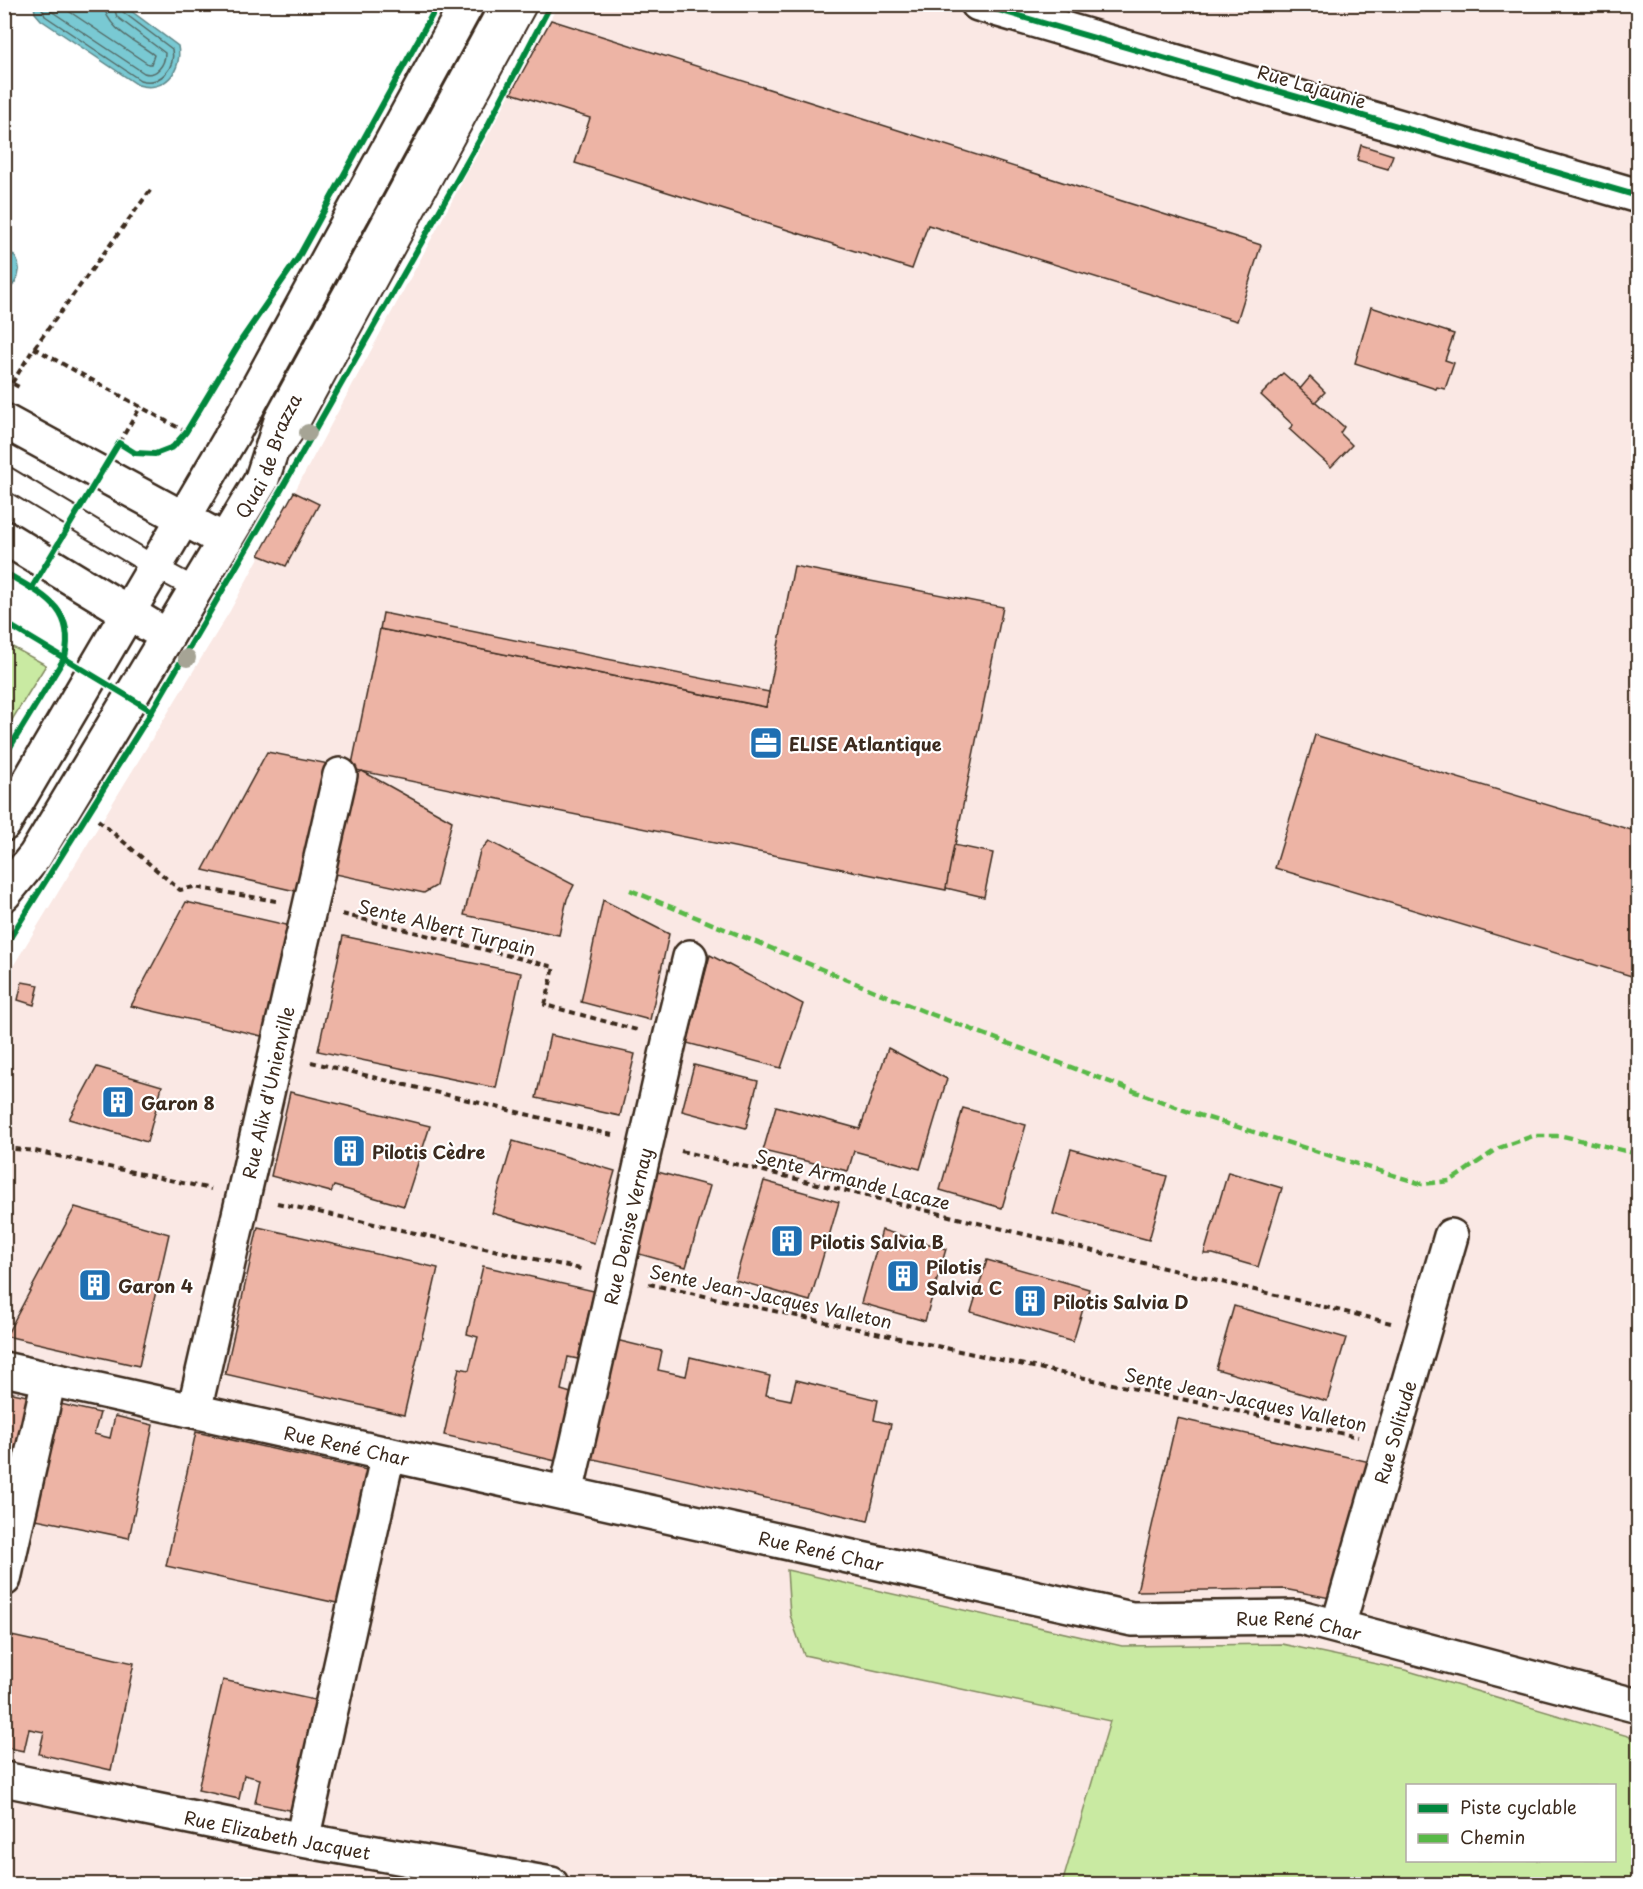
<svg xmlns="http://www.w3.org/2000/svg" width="1643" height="1889" font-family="'Playpen Sans',sans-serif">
  <rect width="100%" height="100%" fill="#fff"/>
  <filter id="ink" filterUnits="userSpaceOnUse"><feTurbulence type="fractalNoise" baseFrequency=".0167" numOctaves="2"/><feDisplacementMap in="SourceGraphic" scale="12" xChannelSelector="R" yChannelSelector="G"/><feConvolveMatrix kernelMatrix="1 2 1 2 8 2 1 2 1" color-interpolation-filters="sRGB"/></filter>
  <g filter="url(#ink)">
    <path fill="#fae8e4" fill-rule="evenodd" d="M558 5H1638V1884H5L4 981 230 611ZM1408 1786H1614V1860H1408Z"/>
    <g fill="#c9eaa2" stroke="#828a60" stroke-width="1.5" fill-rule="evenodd">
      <path d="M5 643 46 665 5 731Z"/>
      <path d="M787 1570 1122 1646 1282 1644 1405 1670 1638 1739V1884H1062L1110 1721 804 1655 790 1615ZM1408 1786H1614V1860H1408Z"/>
    </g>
    <g fill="#79c9d3" stroke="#60898b" stroke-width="1.5">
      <path d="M34 5H123L178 46C183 71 164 93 138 85L41 20 35 13Z"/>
      <path d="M5 247C25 262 23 277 5 294Z"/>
    </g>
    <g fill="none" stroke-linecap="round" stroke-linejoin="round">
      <g stroke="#546a66" stroke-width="1.5">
        <path d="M40 4 45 16 140 80C160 86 176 68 172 49L123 12 120 4"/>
        <path d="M48 4 51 11 144 73C156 77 165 65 165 53L117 17 113 4"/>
        <path d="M58 4 148 64H151L154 55C137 42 105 28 104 4"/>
      </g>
    </g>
    <g fill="#edb4a5" stroke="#3b2a1e" stroke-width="1.5">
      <path d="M551 20 1261 245 1237 321 928 225 912 269 575 163 590 118 511 93Z"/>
      <path d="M1361 145 1393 155 1388 169 1357 160Z"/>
      <path d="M1371 307 1454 334 1445 360 1454 363 1445 389 1437 387 1436 389 1355 363Z"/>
      <path d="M1283 373 1344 427 1340 433 1352 445 1331 467 1289 429 1293 425 1261 395Z"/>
      <path d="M1310 377 1325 392 1315 402 1300 389Z"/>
      <path d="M294 492 319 504 286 566 259 555Z"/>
      <path d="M794 566 1003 607 946 890 351 769 380 629 766 707Z"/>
      <path d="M383 613 769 692 766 707 380 629Z"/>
      <path d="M1315 735 1638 832V978L1275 868Z"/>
      <path d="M267 752 329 764 300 892 203 870Z"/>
      <path d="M362 771 452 821 436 886 424 893 331 873 351 777Z"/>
      <path d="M489 841 574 885 567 899 559 935 464 915 480 851Z"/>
      <path d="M954 845 993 853 984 897 946 888Z"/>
      <path d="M603 900 669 934 650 1020 581 1002Z"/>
      <path d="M186 902 291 926 266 1037 131 1006Z"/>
      <path d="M343 936 521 973 496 1088 318 1051Z"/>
      <path d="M710 955 803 1004 781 1068 687 1043Z"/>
      <path d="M22 982 39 985 34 1005 18 1000Z"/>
      <path d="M550 1035 635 1054 620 1116 536 1098Z"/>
      <path d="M888 1048 947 1079 920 1169 854 1151 848 1171 763 1151 776 1106 860 1129Z"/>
      <path d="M694 1065 758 1081 746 1128 682 1111Z"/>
      <path d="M97 1067 162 1086 147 1142 69 1119Z"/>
      <path d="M290 1092 430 1126 404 1206 334 1186 331 1192 271 1176Z"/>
      <path d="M963 1108 1026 1125 1002 1208 940 1190Z"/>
      <path d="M513 1141 615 1171 594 1243 492 1213Z"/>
      <path d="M1071 1149 1167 1176 1149 1240 1053 1214Z"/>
      <path d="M654 1171 710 1186 686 1267 636 1253Z"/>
      <path d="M1228 1172 1282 1188 1258 1267 1213 1254H1204Z"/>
      <path d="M764 1181 839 1202 810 1301 735 1280Z"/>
      <path d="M75 1207 169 1234 139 1366 6 1336Z"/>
      <path d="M258 1227 438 1268 404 1415 225 1374Z"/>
      <path d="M882 1230 946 1249 925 1321 861 1303Z"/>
      <path d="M987 1260 1089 1289 1073 1342 971 1312Z"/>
      <path d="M483 1266 594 1291 578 1359 568 1357 561 1390 571 1393 556 1461 444 1435 459 1368 469 1370 478 1337 467 1334Z"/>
      <path d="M1234 1306 1346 1338 1327 1401 1216 1369Z"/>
      <path d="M616 1340 662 1351 658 1370 686 1376 690 1357 770 1376 766 1395 791 1400 796 1380 878 1400 874 1420 891 1424 868 1521 589 1458Z"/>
      <path d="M4 1391 27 1396 12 1466 4 1464Z"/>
      <path d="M56 1403 100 1413 94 1434 110 1438 115 1416 153 1425 129 1538 31 1518Z"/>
      <path d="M1177 1418 1370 1462 1330 1598 1284 1589 1137 1591Z"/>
      <path d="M196 1432 367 1470 337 1603 166 1566Z"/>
      <path d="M7 1635 134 1663 111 1770 39 1754 44 1732 29 1729 24 1751 4 1747V1644Z"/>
      <path d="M223 1680 319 1701 294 1811 255 1803 260 1779 244 1775 239 1799 198 1790Z"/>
    </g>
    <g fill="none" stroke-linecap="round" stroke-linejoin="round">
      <defs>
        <g id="service">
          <path d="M282 449 297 427 527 4"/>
          <path d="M4 476 155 567 196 589"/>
        </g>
        <g id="minor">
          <path d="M978 4 1638 196"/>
          <path id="s1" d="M4 1369 1132 1619 1300 1617 1638 1706"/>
          <path id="s2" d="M194 1411 340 775"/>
          <path id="s3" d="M566 1493 670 1038 690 957"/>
          <path d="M4 1579 49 1379"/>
          <path id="s4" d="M1338 1626 1451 1236"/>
          <path id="s5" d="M4 1779 302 1840 551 1884"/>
          <path d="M302 1840 388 1454"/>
        </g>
        <g id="secondary">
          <path d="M4 824 230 439 467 4"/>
          <path id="s6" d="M4 894 35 856 262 479 281 421 508 4"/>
        </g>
        <g id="primary">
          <path d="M4 421 225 541"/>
          <path d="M4 537 167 636"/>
        </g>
      </defs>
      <use href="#service" stroke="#3b2a1e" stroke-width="24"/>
      <use href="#minor" stroke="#3b2a1e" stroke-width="38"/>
      <use href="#secondary" stroke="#3b2a1e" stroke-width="38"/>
      <use href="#primary" stroke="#3b2a1e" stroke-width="38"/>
      <g stroke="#3b2a1e" stroke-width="4" stroke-dasharray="6 4.5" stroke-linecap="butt">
        <path d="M34 348 186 432C172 449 164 455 141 453"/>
        <path d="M4 379 19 387"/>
        <path d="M12 383 34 348 152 188"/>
        <path d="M119 443 141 406"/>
        <path d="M59 612 66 624 67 645"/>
        <path d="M98 820 180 890 194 887 276 901"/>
        <path d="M342 914 554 967 545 1005 637 1030"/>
        <path d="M311 1062 612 1135"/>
        <path d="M4 1148 35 1151 211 1189"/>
        <path d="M681 1151 1391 1323"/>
        <path d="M277 1203 581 1269"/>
        <path d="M649 1284 1358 1437"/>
      </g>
      <use href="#service" stroke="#fff" stroke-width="20"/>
      <use href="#minor" stroke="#fff" stroke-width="33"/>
      <use href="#secondary" stroke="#fff" stroke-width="33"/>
      <use href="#primary" stroke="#fff" stroke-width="33"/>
      <path stroke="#58b947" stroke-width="4.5" stroke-dasharray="9 4.5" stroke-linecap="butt" d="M630 890 923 1011 1189 1112 1422 1184 1450 1181 1499 1148 1533 1136H1563L1638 1154"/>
      <defs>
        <g id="cycleway">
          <path d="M978 4 1638 196"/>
          <path d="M4 572C41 594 76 607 65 657L4 757"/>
          <path d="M31 589 119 443 135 453 155 454 173 447 186 432 242 339 298 258 438 4"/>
          <path d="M4 622 152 711"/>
          <path d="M4 955 10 938 152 711 281 490 487 127 551 4"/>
        </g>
      </defs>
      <use href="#cycleway" stroke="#fff" stroke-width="10"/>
      <use href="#cycleway" stroke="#00873e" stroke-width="6"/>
    </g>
    <g fill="#a6a495">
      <circle cx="308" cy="433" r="9"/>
      <circle cx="187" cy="658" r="9"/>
    </g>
  </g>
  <defs>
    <symbol id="office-square" viewBox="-11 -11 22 22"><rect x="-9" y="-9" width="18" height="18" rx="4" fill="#1f6fb2" stroke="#fff"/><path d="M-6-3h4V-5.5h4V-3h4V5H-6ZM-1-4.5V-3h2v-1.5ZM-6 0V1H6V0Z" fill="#fff"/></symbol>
    <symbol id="building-square" viewBox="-11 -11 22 22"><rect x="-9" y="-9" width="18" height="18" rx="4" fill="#1f6fb2" stroke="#fff"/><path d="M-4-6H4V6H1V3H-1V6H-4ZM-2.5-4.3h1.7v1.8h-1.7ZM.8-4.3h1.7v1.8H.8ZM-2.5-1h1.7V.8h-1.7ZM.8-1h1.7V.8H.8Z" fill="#fff"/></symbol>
  </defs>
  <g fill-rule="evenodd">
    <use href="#office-square" x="747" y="724" width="38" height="38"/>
    <use href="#building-square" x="99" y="1083" width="38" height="38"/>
    <use href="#building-square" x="330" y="1132" width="38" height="38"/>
    <use href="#building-square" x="768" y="1222" width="38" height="38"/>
    <use href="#building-square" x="884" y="1257" width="38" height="38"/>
    <use href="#building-square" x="76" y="1266" width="38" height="38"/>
    <use href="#building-square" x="1011" y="1282" width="38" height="38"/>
  </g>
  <g text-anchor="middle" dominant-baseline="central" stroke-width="4.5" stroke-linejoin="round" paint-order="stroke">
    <g font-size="18" fill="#3b2a1e" stroke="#fff">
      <text transform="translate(1312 86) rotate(16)">Rue Lajaunie</text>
      <text stroke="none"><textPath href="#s6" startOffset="513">Quai de Brazza</textPath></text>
      <text transform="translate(447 927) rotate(14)">Sente Albert Turpain</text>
      <text stroke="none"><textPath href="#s2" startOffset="327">Rue Alix d'Unienville</textPath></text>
      <text transform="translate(853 1179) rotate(14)">Sente Armande Lacaze</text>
      <text stroke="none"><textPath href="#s3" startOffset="274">Rue Denise Vernay</textPath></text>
      <text transform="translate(771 1296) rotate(12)">Sente Jean-Jacques Valleton</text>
      <text transform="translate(1246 1399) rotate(12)">Sente Jean-Jacques Valleton</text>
      <text stroke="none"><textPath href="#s4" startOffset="202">Rue Solitude</textPath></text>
      <text stroke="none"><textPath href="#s1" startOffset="351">Rue René Char</textPath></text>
      <text stroke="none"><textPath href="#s1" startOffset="837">Rue René Char</textPath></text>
      <text stroke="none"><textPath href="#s1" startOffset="1323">Rue René Char</textPath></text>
      <text stroke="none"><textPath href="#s5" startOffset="279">Rue Elizabeth Jacquet</textPath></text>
    </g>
    <g font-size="18" font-weight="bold" fill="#3b2a1e" stroke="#fff" text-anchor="start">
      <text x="789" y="743">ELISE Atlantique</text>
      <text x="141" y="1102">Garon 8</text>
      <text x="372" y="1151">Pilotis Cèdre</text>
      <text x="810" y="1241">Pilotis Salvia B</text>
      <text x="926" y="1266">Pilotis<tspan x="926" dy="21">Salvia C</tspan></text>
      <text x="118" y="1285">Garon 4</text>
      <text x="1053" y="1301">Pilotis Salvia D</text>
    </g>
  </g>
  <rect width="1643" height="1889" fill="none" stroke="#fff" stroke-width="24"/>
  <rect x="12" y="12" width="1619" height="1865" fill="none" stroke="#3b2a1e" stroke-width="2" filter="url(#ink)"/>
  <rect x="1406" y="1784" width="210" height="78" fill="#ffffff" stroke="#b1aaa5" stroke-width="1.5"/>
  <rect x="1418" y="1804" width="30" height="9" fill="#00873e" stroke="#b1aaa5" stroke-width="1.5"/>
  <text x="1460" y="1814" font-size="18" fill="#3b2a1e">Piste cyclable</text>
  <rect x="1418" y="1834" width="30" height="9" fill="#58b947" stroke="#b1aaa5" stroke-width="1.5"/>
  <text x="1460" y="1844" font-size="18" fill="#3b2a1e">Chemin</text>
</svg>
